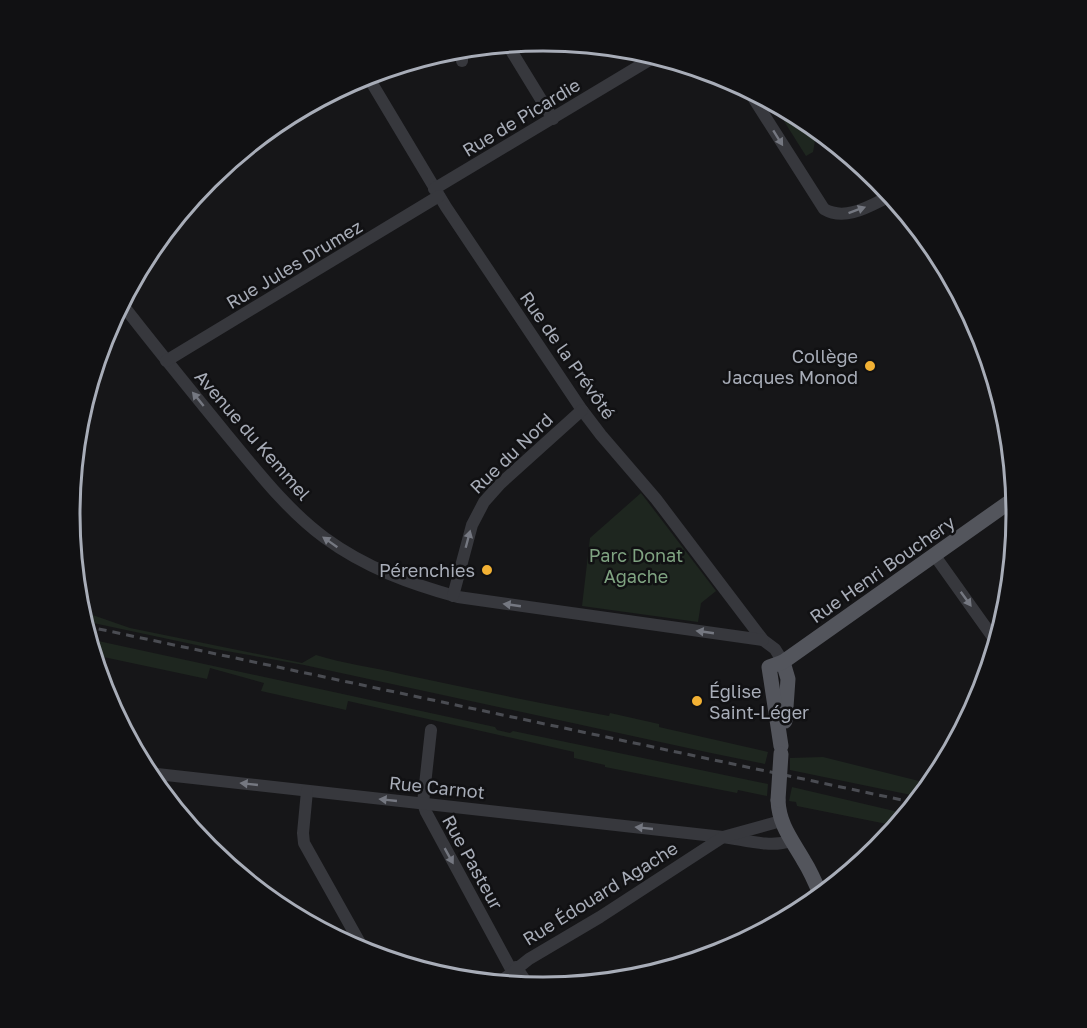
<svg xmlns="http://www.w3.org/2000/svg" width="1087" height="1028" font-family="'Golos Text',sans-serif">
  <rect width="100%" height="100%" fill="#161618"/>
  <g fill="#1e261f">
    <path d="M772 102 807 120 818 130 811 135 815 141 813 152 806 156Z"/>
    <path d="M641 493 716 591 701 603 698 622 582 606 590 538Z"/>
    <path d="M81 611 130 628 302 663 316 655C344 664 372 667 401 674 470 689 539 703 609 716L610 713 659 724V727L768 752 765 764 711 753 304 665 215 649 84 621Z"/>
    <path d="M89 639 495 727 497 730 510 733 513 731 768 784 767 796 738 790 737 793 605 767V765L574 758V752L348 701 346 710 261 691 264 683 210 668 207 679 94 655Z"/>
    <path d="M823 757 931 784 921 797 790 770V758Z"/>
    <path d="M792 787 907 814 897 826 797 806 796 802 789 801Z"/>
  </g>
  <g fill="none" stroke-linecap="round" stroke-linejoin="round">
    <g stroke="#37383d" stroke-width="12">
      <path d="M507 44 553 119"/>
      <path d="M462 49V61"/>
      <path d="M367 75 446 207 582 410 601 435 656 499 763 640 775 649 783 662"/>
      <path d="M747 88 824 209C846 222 871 205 892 195"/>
      <path d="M434 189 656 56"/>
      <path d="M930 242 948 272"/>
      <path d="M122 304C156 348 192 392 228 436 258 472 287 510 325 538 366 568 411 584 458 597L763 640"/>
      <path d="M166 361 439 196"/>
      <path d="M935 556 997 643"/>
      <path d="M453 596 472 525 484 502 500 484 582 410"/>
      <path d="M431 730 423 803 426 812 512 971"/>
      <path d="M148 773 723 837C745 840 770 848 791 841"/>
      <path d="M307 791 303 833 304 843 365 952"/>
      <path d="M516 967 529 986"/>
      <path d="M499 983 529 959 600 917 723 837 781 821"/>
    </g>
    <g stroke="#53555c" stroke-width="15">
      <path d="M783 662 788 679 785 721"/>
      <path d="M781 746 769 667 783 662 1015 498"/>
      <path d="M778 800C779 825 792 840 804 861 811 872 816 884 821 896"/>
    </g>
    <path stroke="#4a4c52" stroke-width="3" stroke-dasharray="8 6" stroke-linecap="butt" d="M85 626 916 803"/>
    <path stroke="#53555c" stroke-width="15" d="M778 800 781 754"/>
  </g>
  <defs><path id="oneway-solid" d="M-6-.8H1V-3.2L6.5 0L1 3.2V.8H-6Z" transform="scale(1.5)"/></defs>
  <g fill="#757881">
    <use href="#oneway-solid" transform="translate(778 138) rotate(58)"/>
    <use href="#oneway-solid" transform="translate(857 210) rotate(-20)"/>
    <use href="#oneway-solid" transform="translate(198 399) rotate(-129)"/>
    <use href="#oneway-solid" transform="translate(468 539) rotate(-75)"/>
    <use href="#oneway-solid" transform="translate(330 542) rotate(-145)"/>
    <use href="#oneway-solid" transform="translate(966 599) rotate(54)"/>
    <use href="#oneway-solid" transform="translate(512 605) rotate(-172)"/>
    <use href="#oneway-solid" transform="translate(705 632) rotate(-172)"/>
    <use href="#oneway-solid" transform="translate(249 784) rotate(-174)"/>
    <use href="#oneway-solid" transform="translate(388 800) rotate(-174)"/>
    <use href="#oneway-solid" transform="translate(644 828) rotate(-174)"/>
    <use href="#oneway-solid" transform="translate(449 856) rotate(61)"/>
  </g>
  <g fill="#f2b134" stroke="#111113" stroke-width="2">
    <circle cx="870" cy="366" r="6"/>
    <circle cx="487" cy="570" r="6"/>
    <circle cx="697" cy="701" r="6"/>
  </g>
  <g text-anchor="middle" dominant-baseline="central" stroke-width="5" stroke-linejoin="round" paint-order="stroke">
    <g font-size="18" fill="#a8adb8" stroke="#111113">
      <text transform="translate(521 117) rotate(-31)">Rue de Picardie</text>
      <text transform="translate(294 264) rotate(-31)">Rue Jules Drumez</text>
      <text transform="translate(568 355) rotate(55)">Rue de la Prévôté</text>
      <text transform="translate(253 435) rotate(49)">Avenue du Kemmel</text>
      <text transform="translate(511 453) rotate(-44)">Rue du Nord</text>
      <text transform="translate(882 569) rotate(-35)">Rue Henri Bouchery</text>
      <text transform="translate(437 787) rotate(6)">Rue Carnot</text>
      <text transform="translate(473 862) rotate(61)">Rue Pasteur</text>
      <text transform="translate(600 893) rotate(-32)">Rue Édouard Agache</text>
    </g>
    <g font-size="18" fill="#a8adb8" stroke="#111113" text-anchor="end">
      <text x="858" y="356">Collège<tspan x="858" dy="21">Jacques Monod</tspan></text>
      <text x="475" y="570">Pérenchies</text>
      <text x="709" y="691" text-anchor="start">Église<tspan x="709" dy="21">Saint-Léger</tspan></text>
    </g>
    <g font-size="18" fill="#7fa381" stroke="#111113">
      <text x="636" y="555">Parc Donat<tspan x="636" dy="21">Agache</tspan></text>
    </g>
  </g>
  <path d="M0 0H1087V1028H0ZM80 514a463 463 0 1 1 926 0a463 463 0 1 1-926 0Z" fill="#111113" fill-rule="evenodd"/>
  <path fill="none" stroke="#a8adb8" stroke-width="3" d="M80 514a463 463 0 1 1 926 0a463 463 0 1 1-926 0Z"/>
</svg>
